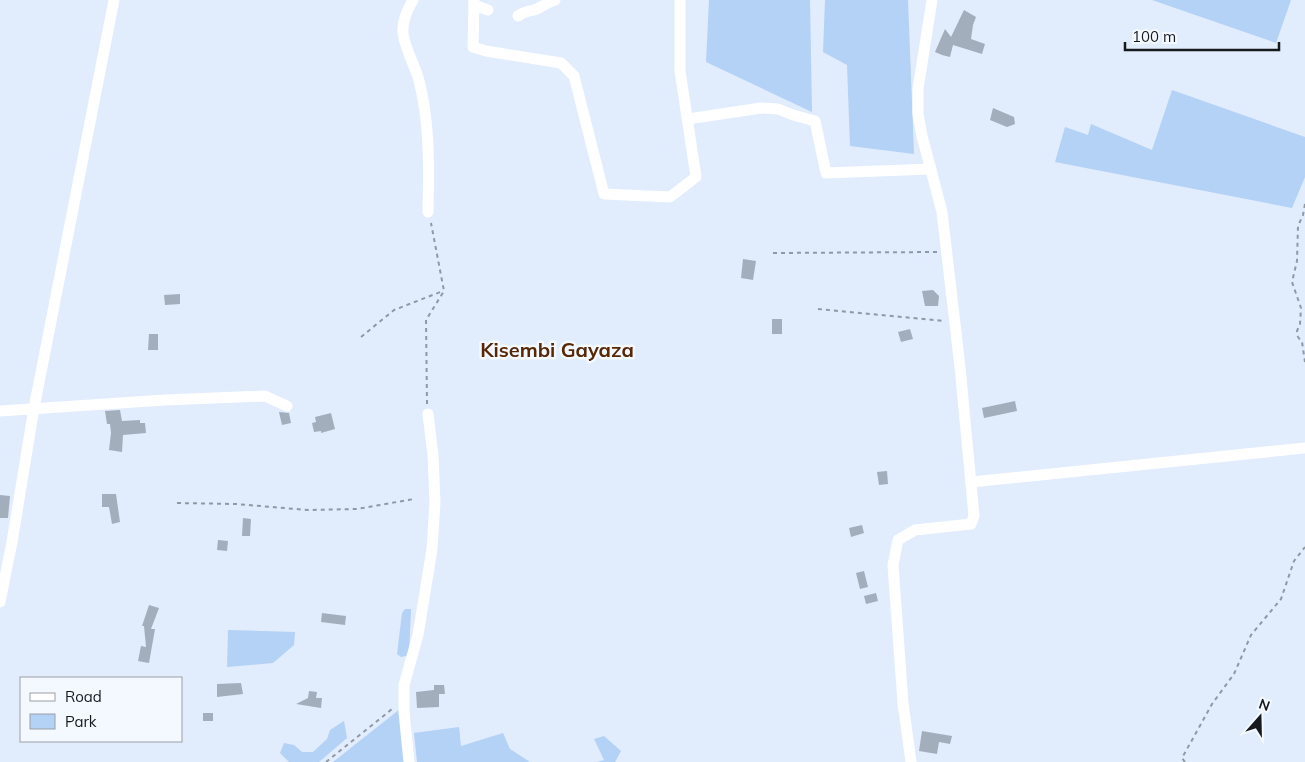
<svg xmlns="http://www.w3.org/2000/svg" width="1305" height="762" font-family="Mulish,sans-serif">
  <rect width="100%" height="100%" fill="#e1ecfc"/>
  <g fill="#b4d1f6">
    <path d="M709 0H810L812 112 706 62Z"/>
    <path d="M825 0H908L914 154 850 146 847 65 823 52Z"/>
    <path d="M1152 0H1291L1276 43Z"/>
    <path d="M1172 90 1305 137V177L1292 208 1055 162 1065 127 1088 135 1091 124 1152 150Z"/>
    <path d="M405 609H411L409 655 401 657 397 654 402 613Z"/>
    <path d="M228 630 295 632 294 645 273 663 227 667Z"/>
    <path d="M400 709 405 762H333Z"/>
    <path d="M344 721 347 738 319 762H289L280 753 284 743 294 745 302 752H313L327 739 330 730Z"/>
    <path d="M459 727 461 746 503 733 510 749 530 762H417L414 733Z"/>
    <path d="M604 736 621 751 615 762H597L604 760 594 739Z"/>
  </g>
  <g fill="#a3aebc">
    <path d="M964 10 976 17 973 25 971 39 985 44 982 54 953 45 950 57 942 55 935 52 945 29 951 37Z"/>
    <path d="M993 108 1014 117 1015 124 1007 127 990 120Z"/>
    <path d="M743 259 756 261 753 280 741 278Z"/>
    <path d="M933 290 939 296 938 306H925L922 291Z"/>
    <path d="M180 294V304L165 305 164 295Z"/>
    <rect x="772" y="319" width="10" height="15"/>
    <path d="M910 329 913 339 901 342 898 332Z"/>
    <path d="M149 334H158V350H148Z"/>
    <path d="M1015 401 1017 411 984 418 982 408Z"/>
    <path d="M120 410 122 421 140 420V423H145L146 433 123 435 122 452 109 450 111 433 110 424H107L105 411Z"/>
    <path d="M279 412 289 413 291 423 282 425Z"/>
    <path d="M331 413 335 429 321 433V431L314 432 312 423 316 422 315 417Z"/>
    <path d="M887 471 888 484 879 485 877 472Z"/>
    <path d="M102 494H116L120 522 112 524 109 507H102Z"/>
    <path d="M0 495 10 496 8 518H0Z"/>
    <path d="M243 518 251 519 250 536H242Z"/>
    <path d="M862 525 864 533 851 537 849 528Z"/>
    <path d="M218 540 228 541 227 551 217 550Z"/>
    <path d="M864 571 868 587 860 589 856 573Z"/>
    <path d="M876 593 878 601 866 604 864 596Z"/>
    <path d="M149 605 159 608 151 629H155L149 663 138 661 141 646 146 647 144 626H142Z"/>
    <path d="M322 613 346 616 345 625 321 622Z"/>
    <path d="M241 683 243 694 217 697V684Z"/>
    <path d="M434 685H444L445 694H439V707L417 708 416 692 434 690Z"/>
    <path d="M309 691 317 692 316 698H322L321 708 296 704 308 698Z"/>
    <rect x="203" y="713" width="10" height="8"/>
    <path d="M922 731 952 736 950 744 939 742 937 754 919 751Z"/>
  </g>
  <g fill="none" stroke-linecap="round" stroke-linejoin="round">
    <g stroke="#9098a4" stroke-width="2" stroke-dasharray="4 4" stroke-linecap="butt">
      <path d="M1305 204 1303 215 1298 226 1297 261 1292 282 1301 308 1300 324 1297 331 1298 337 1302 342 1305 362"/>
      <path d="M773 253 937 252"/>
      <path d="M818 309 945 321"/>
      <path d="M361 337 394 310 443 291"/>
      <path d="M427 404 426 320 444 291 431 223"/>
      <path d="M177 503 236 504 308 510 357 509 414 499"/>
      <path d="M326 762 392 709"/>
      <path d="M1185 762 1182 758 1212 704 1234 674 1251 635 1281 599 1294 561 1305 547"/>
    </g>
    <g stroke="#fff" stroke-width="11">
      <path d="M413 0C407 10 402 21 403 33 405 48 413 62 418 77 430 120 429 167 428 212"/>
      <path d="M474 0 473 47 486 51 561 63 574 76 604 194 670 197 696 177 680 71V0"/>
      <path d="M474 5 488 10"/>
      <path d="M518 16C526 10 529 12 537 9 543 6 548 2 555 0"/>
      <path d="M688 119 761 108 778 109 793 115 815 121 826 173 931 169"/>
      <path d="M0 411 165 400 265 396 287 406"/>
      <path d="M971 482 1305 448"/>
      <path d="M0 602 12 542 34 408 114 0"/>
      <path d="M409 762 404 712V685L418 635 432 549 435 502 433 455 428 414"/>
      <path d="M911 762 903 703 893 565 898 540 915 530 971 524 974 516 960 367 942 212 922 136 918 114V89L932 0"/>
    </g>
  </g>
  <g text-anchor="middle" dominant-baseline="central" stroke-width="5" stroke-linejoin="round" paint-order="stroke">
    <g font-size="20" font-weight="bold" fill="#562808" stroke="#f4f9ff">
      <text x="557" y="349">Kisembi Gayaza</text>
    </g>
  </g>
  <rect x="20" y="677" width="162" height="65" fill="#f4f9ff" stroke="#9ba0a5"/>
  <rect x="30" y="693" width="25" height="8" fill="#ffffff" stroke="#9ba0a5"/>
  <text x="65" y="702" font-size="15" fill="#161a1f">Road</text>
  <rect x="30" y="714" width="25" height="15" fill="#b4d1f6" stroke="#9ba0a5"/>
  <text x="65" y="727" font-size="15" fill="#161a1f">Park</text>
  <g transform="translate(1260 717) rotate(20)" stroke="#f4f9ff" stroke-width="4" paint-order="stroke">
  <path d="M0-4L9 19L0 12L-9 19Z" fill="#161a1f"/>
  <text y="-8" font-size="14" font-weight="bold" text-anchor="middle" fill="#161a1f">N</text>
  </g>
  <path d="M1125 42v8h154v-8" fill="none" stroke="#161a1f" stroke-width="2.5"/>
  <text x="1132" y="42" font-size="15" fill="#161a1f" stroke="#f4f9ff" stroke-width="4" paint-order="stroke">100 m</text>
</svg>
